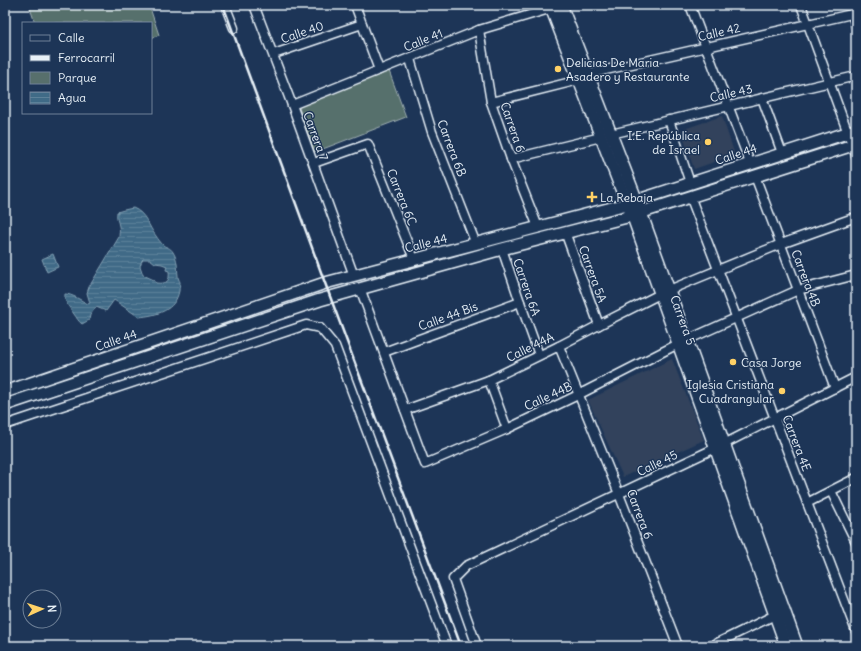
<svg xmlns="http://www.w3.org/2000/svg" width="861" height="651" font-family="Delius,sans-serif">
  <defs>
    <pattern id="water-rules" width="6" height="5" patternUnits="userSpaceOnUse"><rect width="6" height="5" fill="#406b87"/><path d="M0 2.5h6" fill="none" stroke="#5c8199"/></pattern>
  </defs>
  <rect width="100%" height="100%" fill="#1d3557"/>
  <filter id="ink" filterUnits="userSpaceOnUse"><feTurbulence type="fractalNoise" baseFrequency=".025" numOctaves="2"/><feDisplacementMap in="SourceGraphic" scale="8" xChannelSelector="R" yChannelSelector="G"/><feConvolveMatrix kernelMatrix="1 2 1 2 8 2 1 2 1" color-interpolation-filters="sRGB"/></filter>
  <g filter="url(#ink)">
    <g fill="#30425c">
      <path d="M722 116 735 155 694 169 681 130Z"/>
      <path d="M672 359 704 440 623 477 588 400Z"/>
    </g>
    <g fill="#576f6c" stroke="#a0b0b2">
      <path d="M29 5H149L159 35 151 38V23H35Z"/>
      <path d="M389 71 406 117 315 152 298 105Z"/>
    </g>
    <g fill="url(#water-rules)" stroke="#83a1b4" fill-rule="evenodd">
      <path d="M133 208C146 213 148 226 156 236 158 239 161 243 163 245 167 248 170 247 173 252 178 260 177 267 178 276 178 278 179 280 180 282 180 284 179 288 179 291 175 311 157 315 139 317L114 300 106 311 96 307 90 315 89 320 82 324C78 321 77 318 74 314 70 308 64 302 65 294 72 294 82 301 88 304L90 303 87 293 89 287 119 237C119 233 120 230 119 226 118 221 116 218 117 212L124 210ZM143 259H150L155 263 162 264 167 266 166 270 169 271C170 282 167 284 156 283L154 280 143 275 140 266 142 260Z"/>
      <path d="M53 254 58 267 47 272 42 259Z"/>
    </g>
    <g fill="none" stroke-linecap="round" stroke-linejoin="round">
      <defs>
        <g id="street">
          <path d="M225 5 234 28"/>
          <path d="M254 5 292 105 354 276"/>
          <path d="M355 5 379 70"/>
          <path d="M690 5 750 163"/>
          <path d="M801 5 856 155"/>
          <path d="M852 13 856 27"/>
          <path d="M479 30 491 102 511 159 538 227"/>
          <path d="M274 54 362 24"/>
          <path d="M410 59 432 132 476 244"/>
          <path d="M588 74 856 13"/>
          <path d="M762 98 782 153"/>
          <path d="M491 102 579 80"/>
          <path d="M292 105 479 30 556 7"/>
          <path d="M669 120 690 183"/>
          <path d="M611 134 856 76"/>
          <path d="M511 159 601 137"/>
          <path d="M314 163 368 144 414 259"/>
          <path d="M755 176 835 388"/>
          <path d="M690 196 856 631"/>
          <path d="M565 232 599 325"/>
          <path d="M502 249 520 302 539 355"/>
          <path d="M360 288 425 464 507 429 578 395 678 344"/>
          <path d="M669 290 781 244 856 217"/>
          <path d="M687 340 798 290 856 275"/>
          <path d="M559 346 619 494 678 646"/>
          <path d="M384 352 520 302"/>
          <path d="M489 380 507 429"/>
          <path d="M405 410 489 380 559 346 599 325 660 294"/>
          <path d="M5 425 306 325 320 328 335 346 447 646"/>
          <path d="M831 491 856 542"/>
          <path d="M807 503 856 478"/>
          <path d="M477 646 453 579 466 566 724 444 856 377"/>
          <path d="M711 646 775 615"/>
        </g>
        <g id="secondary">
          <path d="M550 5 625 199 634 220 786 646"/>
          <path d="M561 5 635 196 797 646"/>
          <path d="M5 392 325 283 623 205 856 130"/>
          <path d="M5 405 320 300 502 249 627 217 856 144"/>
        </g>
      </defs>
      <use href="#street" stroke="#e8f1f8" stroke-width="11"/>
      <use href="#secondary" stroke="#e8f1f8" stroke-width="14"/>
      <use href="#street" stroke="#1d3557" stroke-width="8"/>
      <use href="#secondary" stroke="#1d3557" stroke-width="11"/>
      <path stroke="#e8f1f8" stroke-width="2.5" d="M223 5 325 283 461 646"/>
    </g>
  </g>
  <g fill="#ffd166" stroke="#1d3557" stroke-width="1.5">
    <circle cx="558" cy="69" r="4"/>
    <circle cx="708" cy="142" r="4"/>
    <path d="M590 191h4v4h4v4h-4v4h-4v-4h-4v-4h4z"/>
    <circle cx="733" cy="362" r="4"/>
    <circle cx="782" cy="391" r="4"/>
  </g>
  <g text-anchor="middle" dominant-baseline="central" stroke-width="3" stroke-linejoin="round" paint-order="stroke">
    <g font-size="12" fill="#e8f1f8" stroke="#1d3557">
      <text transform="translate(302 32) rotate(-19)">Calle 40</text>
      <text transform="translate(719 32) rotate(-13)">Calle 42</text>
      <text transform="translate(423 40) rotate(-22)">Calle 41</text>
      <text transform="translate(731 93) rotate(-13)">Calle 43</text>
      <text transform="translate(513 127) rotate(71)">Carrera 6</text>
      <text transform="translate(316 136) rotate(70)">Carrera 7</text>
      <text transform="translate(452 148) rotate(69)">Carrera 6B</text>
      <text transform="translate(736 154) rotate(-18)">Calle 44</text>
      <text transform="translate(402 197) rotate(68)">Carrera 6C</text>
      <text transform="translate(426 243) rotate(-14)">Calle 44</text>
      <text transform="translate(593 274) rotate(70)">Carrera 5A</text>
      <text transform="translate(806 278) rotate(69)">Carrera 4B</text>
      <text transform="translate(527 287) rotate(71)">Carrera 6A</text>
      <text transform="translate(448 316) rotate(-20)">Calle 44 Bis</text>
      <text transform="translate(683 320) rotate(70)">Carrera 5</text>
      <text transform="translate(116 340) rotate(-19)">Calle 44</text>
      <text transform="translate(530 347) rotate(-26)">Calle 44A</text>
      <text transform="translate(548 396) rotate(-25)">Calle 44B</text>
      <text transform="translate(797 443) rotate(69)">Carrera 4E</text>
      <text transform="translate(657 463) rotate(-26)">Calle 45</text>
      <text transform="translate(640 514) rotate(69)">Carrera 6</text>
    </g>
    <g font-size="12" fill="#e8f1f8" stroke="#1d3557" text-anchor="start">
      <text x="566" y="62">Delicias De Maria<tspan x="566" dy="14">Asadero y Restaurante</tspan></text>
      <text x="700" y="135" text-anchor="end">I.E. República<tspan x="700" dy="14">de Israel</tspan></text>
      <text x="600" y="197">La Rebaja</text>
      <text x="741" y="362">Casa Jorge</text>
      <text x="774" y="384" text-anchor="end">Iglesia Cristiana<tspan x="774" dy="14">Cuadrangular</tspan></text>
    </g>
  </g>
  <rect width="861" height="651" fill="none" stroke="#1d3557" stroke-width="20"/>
  <rect x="10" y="10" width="841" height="631" fill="none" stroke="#e8f1f8" stroke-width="1.5" filter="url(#ink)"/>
  <rect x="22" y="22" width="130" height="92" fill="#1d3557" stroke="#6e8097"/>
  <rect x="30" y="35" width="20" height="6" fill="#1d3557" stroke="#6e8097"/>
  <text x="58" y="42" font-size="12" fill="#e8f1f8">Calle</text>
  <rect x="30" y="55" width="20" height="6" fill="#e8f1f8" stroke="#6e8097"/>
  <text x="58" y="62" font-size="12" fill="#e8f1f8">Ferrocarril</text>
  <rect x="30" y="72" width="20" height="12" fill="#576f6c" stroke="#6e8097"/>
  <text x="58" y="82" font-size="12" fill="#e8f1f8">Parque</text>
  <rect x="30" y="92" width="20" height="12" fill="url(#water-rules)" stroke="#6e8097"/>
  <text x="58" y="102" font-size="12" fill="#e8f1f8">Agua</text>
  <g transform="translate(42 609) rotate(87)"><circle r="19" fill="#1d3557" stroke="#6e8097"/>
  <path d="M0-3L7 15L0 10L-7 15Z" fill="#ffd166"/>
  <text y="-6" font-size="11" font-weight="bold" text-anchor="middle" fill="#e8f1f8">N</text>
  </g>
</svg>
